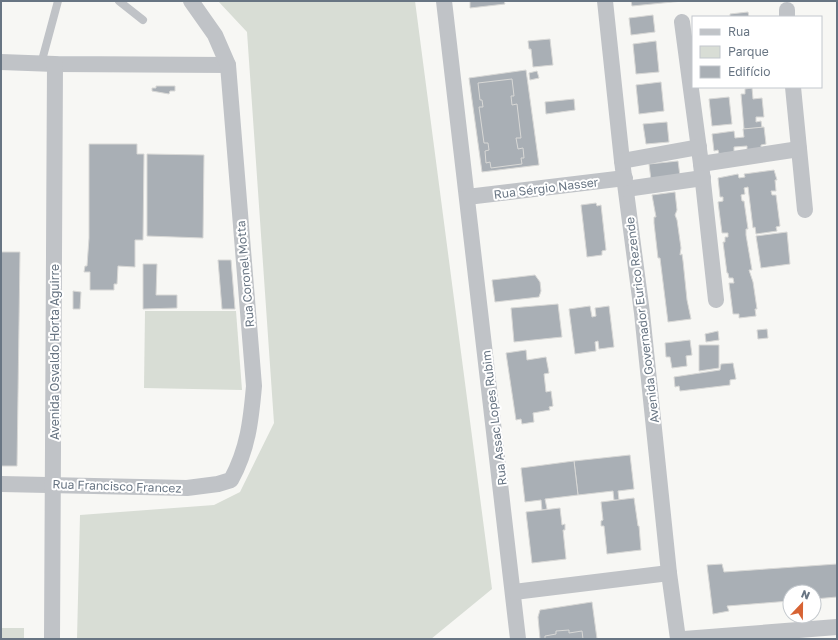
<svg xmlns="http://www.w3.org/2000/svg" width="838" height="640" font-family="'Golos Text',sans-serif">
  <rect width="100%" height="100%" fill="#f7f7f4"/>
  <g fill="#d8ddd5">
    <path d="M218 1H415L492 589 431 639H77L80 515 214 505 240 492 274 423 247 32Z"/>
    <path d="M145 311H236L242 390 144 388Z"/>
    <rect x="1" y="628" width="23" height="11"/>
  </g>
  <g fill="#a9afb5" stroke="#d8d8d6">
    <path d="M470 1H504L505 4 470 8Z"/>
    <path d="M631 1H683L632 6Z"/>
    <path d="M748 12 749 17H730V14Z"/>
    <path d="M653 15 655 32 631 35 629 18Z"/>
    <path d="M550 39 553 65 533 67 531 49H529L528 41Z"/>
    <path d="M656 41 659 72 636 74 633 44Z"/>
    <path d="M526 70 539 165 482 172 469 78Z"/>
    <path d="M537 71 539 78 530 80 529 73Z"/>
    <path d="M512 79 514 96H511L512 105 517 104 521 138H516L518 149 523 148 524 158H521L522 164 491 168 490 162 486 163 485 151 489 150 488 143H484L479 107H483L482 100H480L478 83Z"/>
    <path d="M661 82 664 111 639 114 636 85Z"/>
    <path d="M156 86H175V91H170L169 94 152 91V88H156Z"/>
    <path d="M752 88 753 99 762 98 764 117H756V122L761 121 762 128 744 129 741 94H745V89Z"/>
    <path d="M729 97 732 124 712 126 709 99Z"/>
    <path d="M574 99 575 110 546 114 545 102Z"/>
    <path d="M667 122 669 142 646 144 643 124Z"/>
    <path d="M764 127 766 144 761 145V148L747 150V146L734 147V152L719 154 718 150 714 151 712 134 734 131 735 138 744 137 743 129Z"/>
    <path d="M89 144H137V154H144L143 240H135V267L118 266 117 284H114V290H90V272H84L85 266H87L89 238Z"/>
    <path d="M147 154 204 155 203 238 147 236Z"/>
    <path d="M678 161 680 176 651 180 649 164Z"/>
    <path d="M774 170 777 180H775L776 191H771L772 195H776L780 226 776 227 777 231 756 234 755 227 753 228 748 187 744 188 745 194 741 195 742 201H744L748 229H746V235L752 270H749L753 282 757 309H755L756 316 739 318V314H733L729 283H734L733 278H729L728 273H727L723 242H725V237H728V233H722L718 202 723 201V197H720L718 178 738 174 739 178 745 177 744 174Z"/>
    <path d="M675 192 677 210 675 215 677 220 681 248 680 255 682 254 683 261 687 300 691 319 668 322 660 258H658L654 223V217H656L652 195Z"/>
    <path d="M596 203 597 206 601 205 606 250 602 251V255L587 257 581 205Z"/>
    <path d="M787 232 790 264 761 268 756 236Z"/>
    <path d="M1 252H20L17 466H1Z"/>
    <path d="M218 260H231L235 309H222Z"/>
    <path d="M143 264H157L156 295H177V308L143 309Z"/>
    <path d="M535 275 540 282 541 291 539 297 495 302 492 280Z"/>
    <path d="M73 291 81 292 80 309H73Z"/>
    <path d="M558 304 562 337 514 342 511 308Z"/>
    <path d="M590 306 592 317 596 316 595 308 609 306 614 347 599 349 598 341 595 342 596 351 575 354 569 309Z"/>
    <path d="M767 329 768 338 758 339 757 330Z"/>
    <path d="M718 331 719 340 706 342 705 334Z"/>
    <path d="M690 340 692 355 686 356 687 366 672 368 670 357H666L665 343Z"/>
    <path d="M699 345H719V368L699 371Z"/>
    <path d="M526 350 527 360 546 357 549 373 544 374 546 392 551 391 553 406 549 407 550 410 533 413 534 422 522 424 521 419 516 420 506 353Z"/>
    <path d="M733 363 736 379 730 380V385L680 391 679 386 675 387 674 377 720 370 721 364Z"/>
    <path d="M630 455 634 489 618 491 619 500H614L613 491 578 495 574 461Z"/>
    <path d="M574 461 578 495 545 499 547 509 542 510 541 500 525 502 521 468Z"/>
    <path d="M634 498 638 526H639L641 550 607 554 604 526H601V521L603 520 601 502Z"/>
    <path d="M560 508 562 525 565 524V530H563L566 559 532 563 526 512Z"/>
    <path d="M722 564 724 572 837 564V597L814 599V592H790V601L727 606 729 611 713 614 707 565Z"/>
    <path d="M592 602 597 639H540L538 617 540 610Z"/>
    <path d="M569 630V633L582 631 583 639H545V636L556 634V631Z"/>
  </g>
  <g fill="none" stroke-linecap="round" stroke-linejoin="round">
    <g stroke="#c0c3c7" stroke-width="8">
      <path d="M119 1 143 20"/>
      <path d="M41 64 58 1"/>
    </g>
    <g stroke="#c0c3c7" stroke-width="16">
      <path d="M444 1 518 639"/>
      <path d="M605 1 622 161 642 313 669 573 678 639"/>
      <path d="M787 10V17"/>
      <path d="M682 22 701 164 716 300"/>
      <path d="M1 62 55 64 228 65"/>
      <path d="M793 87 805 210"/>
      <path d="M622 161 699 147"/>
      <path d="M701 164 799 149"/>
      <path d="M626 189 703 178"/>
      <path d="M467 197 625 178"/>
      <path d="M1 484 187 488 218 484 231 480C248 449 251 420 254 386L228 65 215 35 191 1"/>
      <path d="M514 592 669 573"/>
      <path d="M52 639 55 64"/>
      <path d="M684 639 837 627"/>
    </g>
  </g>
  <g text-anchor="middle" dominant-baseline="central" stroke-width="4" stroke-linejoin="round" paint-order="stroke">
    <g font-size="12" fill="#687583" stroke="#fff">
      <text transform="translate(546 188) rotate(-7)">Rua Sérgio Nasser</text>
      <text transform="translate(245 274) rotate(-95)">Rua Coronel Motta</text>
      <text transform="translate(642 320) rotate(-97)">Avenida Governador Eurico Rezende</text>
      <text transform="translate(54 352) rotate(-90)">Avenida Osvaldo Horta Aguirre</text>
      <text transform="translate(494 418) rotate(-97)">Rua Assac Lopes Rubim</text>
      <text transform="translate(117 486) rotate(2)">Rua Francisco Francez</text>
    </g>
  </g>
  <rect width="838" height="640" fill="none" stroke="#687583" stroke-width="4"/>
  <rect x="692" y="16" width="130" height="72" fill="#ffffff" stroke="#c3c8cd"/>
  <rect x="700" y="29" width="20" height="6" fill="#c0c3c7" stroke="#c3c8cd"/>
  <text x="728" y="36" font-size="12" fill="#687583">Rua</text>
  <rect x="700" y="46" width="20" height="12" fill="#d8ddd5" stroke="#c3c8cd"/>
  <text x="728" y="56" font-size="12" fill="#687583">Parque</text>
  <rect x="700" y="66" width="20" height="12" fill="#a9afb5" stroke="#c3c8cd"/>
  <text x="728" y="76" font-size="12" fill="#687583">Edifício</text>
  <g transform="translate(802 604) rotate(22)"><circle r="19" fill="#ffffff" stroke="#c3c8cd"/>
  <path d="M0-3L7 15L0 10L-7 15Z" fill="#d76334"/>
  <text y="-6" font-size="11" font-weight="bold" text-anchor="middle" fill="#687583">N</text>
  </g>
</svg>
